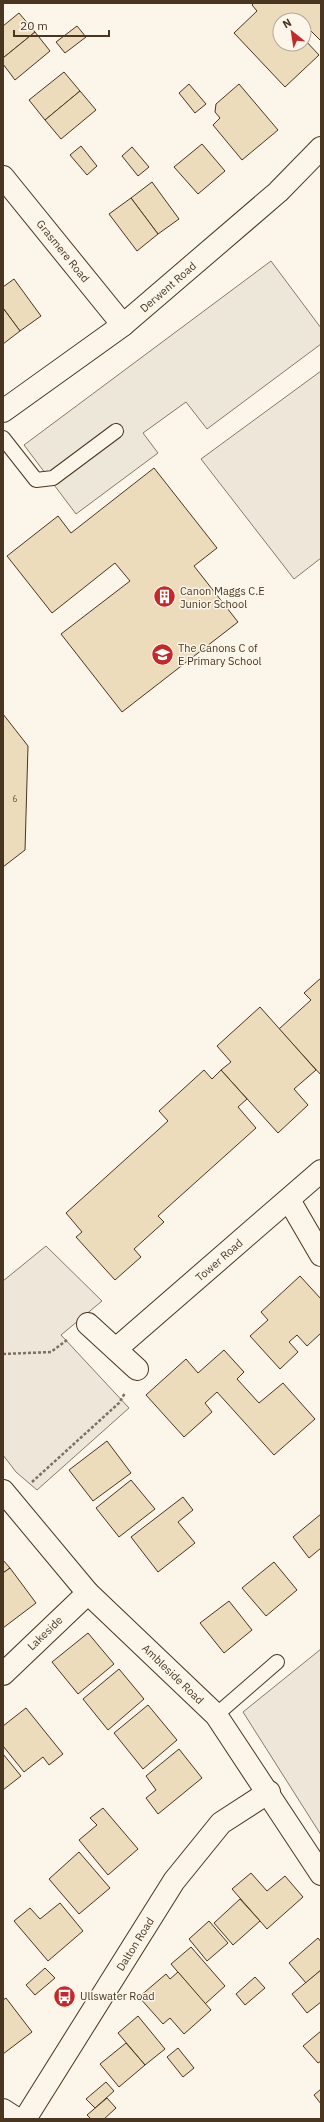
<svg xmlns="http://www.w3.org/2000/svg" width="324" height="2122" font-family="'IBM Plex Sans',sans-serif">
  <rect width="100%" height="100%" fill="#fbf6e9"/>
  <g fill="#ede6d9" stroke="#887966">
    <path d="M321 371V558L294 579 201 459Z"/>
    <path d="M46 1246 102 1301 61 1335 129 1408 37 1490 16 1472 3 1455V1281Z"/>
    <path d="M321 1649V1835L243 1712Z"/>
  </g>
  <path fill="#ede7d9" stroke="#887966" d="M271 261 321 328V344L207 429 186 402 143 433 158 453 76 514 24 445Z"/>
  <g fill="#ecdcbc" stroke="#4a3520">
    <path d="M254 3H321V41L311 31 304 38V20H280V44H304V39L319 55 285 87 234 33 257 11 252 5Z"/>
    <path d="M19 13 35 32 3 58V26Z"/>
    <path d="M77 26 86 37 65 53 56 42Z"/>
    <path d="M35 32 50 51 15 80 3 64V58Z"/>
    <path d="M64 72 80 91 45 120 29 100Z"/>
    <path d="M189 84 206 104 195 113 179 93Z"/>
    <path d="M239 84 278 130 242 160 213 125 220 118 215 112 216 104Z"/>
    <path d="M80 91 96 110 61 139 45 120Z"/>
    <path d="M202 144 225 171 198 194 174 167Z"/>
    <path d="M81 146 97 166 87 175 70 155Z"/>
    <path d="M132 147 149 167 138 176 122 156Z"/>
    <path d="M152 182 179 219 158 234 131 198Z"/>
    <path d="M131 198 158 234 137 251 109 214Z"/>
    <path d="M14 279 41 316 20 331 3 308V287Z"/>
    <path d="M3 308 20 331 3 344Z"/>
    <path d="M154 468 217 548 194 566 238 622 122 712 61 634 130 581 115 563 52 613 7 556 58 516 71 533Z"/>
    <path d="M3 714 28 746 25 850 3 867Z"/>
    <path d="M321 978V1075L279 1029 311 1000 304 993Z"/>
    <path d="M260 1007 316 1070 294 1089 308 1105 278 1133 221 1070 231 1062 217 1046Z"/>
    <path d="M204 1070 212 1079 221 1070 247 1099 238 1107 256 1128 158 1216 164 1222 134 1249 141 1257 115 1280 76 1237 82 1232 66 1213 168 1121 159 1111Z"/>
    <path d="M300 1276 321 1299V1333L307 1346 297 1335 289 1342 298 1352 280 1369 250 1336 268 1320 261 1312Z"/>
    <path d="M224 1350 244 1372 237 1379 259 1403 283 1383 315 1419 274 1455 217 1392 205 1403 212 1412 184 1437 146 1395 186 1359 198 1373Z"/>
    <path d="M107 1441 131 1473 93 1501 69 1470Z"/>
    <path d="M131 1480 155 1509 119 1537 96 1508Z"/>
    <path d="M183 1497 193 1510 178 1522 195 1543 158 1572 131 1537Z"/>
    <path d="M321 1514V1548L309 1558 293 1537Z"/>
    <path d="M3 1560 10 1568 3 1573Z"/>
    <path d="M274 1562 297 1590 266 1616 242 1588Z"/>
    <path d="M10 1568 36 1603 3 1628V1573Z"/>
    <path d="M229 1601 252 1630 224 1653 200 1623Z"/>
    <path d="M88 1633 114 1664 78 1694 52 1662Z"/>
    <path d="M119 1669 144 1699 108 1730 83 1699Z"/>
    <path d="M148 1705 177 1740 143 1769 114 1733Z"/>
    <path d="M26 1708 63 1754 49 1765 43 1757 24 1772 3 1746V1726Z"/>
    <path d="M179 1749 202 1778 158 1814 146 1798 156 1790 146 1776Z"/>
    <path d="M3 1754 21 1776 3 1790Z"/>
    <path d="M103 1808 138 1849 108 1875 79 1840 97 1825 90 1818Z"/>
    <path d="M79 1852 110 1888 79 1914 49 1879Z"/>
    <path d="M251 1873 267 1891 285 1876 303 1897 267 1929 232 1889Z"/>
    <path d="M240 1899 260 1921 233 1945 214 1923Z"/>
    <path d="M60 1903 83 1931 48 1961 14 1921 30 1908 40 1919Z"/>
    <path d="M209 1921 228 1943 207 1961 189 1939Z"/>
    <path d="M318 1938 321 1942V1970L306 1983 289 1963Z"/>
    <path d="M191 1947 225 1986 205 2004 171 1964Z"/>
    <path d="M45 1968 55 1978 35 1995 26 1985Z"/>
    <path d="M321 1970V2002L307 2013 292 1994Z"/>
    <path d="M178 1972 211 2010 184 2034 170 2018 163 2024 139 1997 166 1974 170 1979Z"/>
    <path d="M255 1977 265 1988 245 2005 236 1994Z"/>
    <path d="M6 1998 32 2032 3 2054V2000Z"/>
    <path d="M138 2016 165 2049 145 2065 118 2033Z"/>
    <path d="M321 2031V2061L318 2063 303 2046Z"/>
    <path d="M126 2043 145 2065 119 2087 100 2064Z"/>
    <path d="M178 2048 194 2068 183 2077 167 2057Z"/>
    <path d="M106 2082 114 2091 95 2108 86 2099Z"/>
    <path d="M321 2089V2104L314 2095Z"/>
    <path d="M107 2098 116 2108 104 2119H91L87 2115Z"/>
  </g>
  <g fill="none" stroke-linecap="round" stroke-linejoin="round">
    <defs>
      <g id="lane">
        <path d="M3 438 36 480 53 478 116 431"/>
        <path d="M216 1715 277 1662"/>
      </g>
      <g id="street">
        <path d="M3 177 123 325"/>
        <path d="M3 411 123 325 278 192 321 148"/>
        <path d="M289 1200 321 1255"/>
        <path d="M88 1324 137 1369"/>
        <path d="M116 1349 321 1171"/>
        <path d="M3 1491 88 1593 216 1715 321 1874"/>
        <path d="M3 1674 88 1593"/>
        <path d="M3 2110 17 2119"/>
        <path d="M25 2119 174 1881 221 1823 269 1792"/>
      </g>
    </defs>
    <use href="#lane" stroke="#4a3520" stroke-width="16"/>
    <use href="#street" stroke="#4a3520" stroke-width="24"/>
    <g stroke="#7f6f5c" stroke-width="2.5" stroke-dasharray="3 2" stroke-linecap="butt">
      <path d="M3 1354 51 1352 67 1340"/>
      <path d="M32 1482 119 1403 125 1393"/>
    </g>
    <use href="#lane" stroke="#fbf6e9" stroke-width="14"/>
    <use href="#street" stroke="#fbf6e9" stroke-width="22"/>
  </g>
  <defs>
    <symbol id="building-disc" viewBox="-11 -11 22 22"><circle r="9.5" fill="#c62828" stroke="#fbf6e9"/><path d="M-4-6H4V6H1V3H-1V6H-4ZM-2.5-4.3h1.7v1.8h-1.7ZM.8-4.3h1.7v1.8H.8ZM-2.5-1h1.7V.8h-1.7ZM.8-1h1.7V.8H.8Z" fill="#fff"/></symbol>
    <symbol id="school-disc" viewBox="-11 -11 22 22"><circle r="9.5" fill="#c62828" stroke="#fbf6e9"/><path d="M0-5L7-2L0 1L-7-2ZM-4 1L0 2.5L4 1V4Q0 6-4 4Z" fill="#fff"/></symbol>
    <symbol id="bus-disc" viewBox="-11 -11 22 22"><circle r="9.5" fill="#c62828" stroke="#fbf6e9"/><path d="M-5-6H5V4H4V6H2V4H-2V6H-4V4H-5ZM-3.5-4V0h7V-4ZM-3.5 1.2v1.5H-2V1.2ZM2 1.2v1.5H3.5V1.2Z" fill="#fff"/></symbol>
  </defs>
  <g fill-rule="evenodd">
    <use href="#building-disc" x="152" y="584" width="25" height="25"/>
    <use href="#school-disc" x="150" y="642" width="25" height="25"/>
    <use href="#bus-disc" x="52" y="1984" width="25" height="25"/>
  </g>
  <g text-anchor="middle" dominant-baseline="central" stroke-width="3" stroke-linejoin="round" paint-order="stroke">
    <g font-size="9" fill="#725f47">
      <text x="15" y="798">6</text>
    </g>
    <g font-size="11" fill="#4a3520" stroke="#fbf6e9">
      <text transform="translate(63 251) rotate(51)">Grasmere Road</text>
      <text transform="translate(168 287) rotate(-41)">Derwent Road</text>
      <text transform="translate(219 1260) rotate(-41)">Tower Road</text>
      <text transform="translate(45 1633) rotate(-44)">Lakeside</text>
      <text transform="translate(173 1674) rotate(44)">Ambleside Road</text>
      <text transform="translate(135 1944) rotate(-58)">Dalton Road</text>
    </g>
    <g font-size="11" fill="#4a3520" stroke="#fbf6e9" text-anchor="start">
      <text x="180" y="591">Canon Maggs C.E<tspan x="180" dy="13">Junior School</tspan></text>
      <text x="178" y="648">The Canons C of<tspan x="178" dy="13">E Primary School</tspan></text>
      <text x="80" y="1996">Ullswater Road</text>
    </g>
  </g>
  <rect width="324" height="2122" fill="none" stroke="#4a3520" stroke-width="8"/>
  <g transform="translate(292 32) rotate(330)"><circle r="19" fill="#fbf6e9" stroke="#b4a999"/>
  <path d="M0-3L7 15L0 10L-7 15Z" fill="#c62828"/>
  <text y="-6" font-size="11" font-weight="bold" text-anchor="middle" fill="#4a3520">N</text>
  </g>
  <path d="M14 30v6h95v-6" fill="none" stroke="#4a3520" stroke-width="2"/>
  <text x="20" y="30" font-size="12" fill="#4a3520" stroke="#fbf6e9" stroke-width="3" paint-order="stroke">20 m</text>
</svg>
